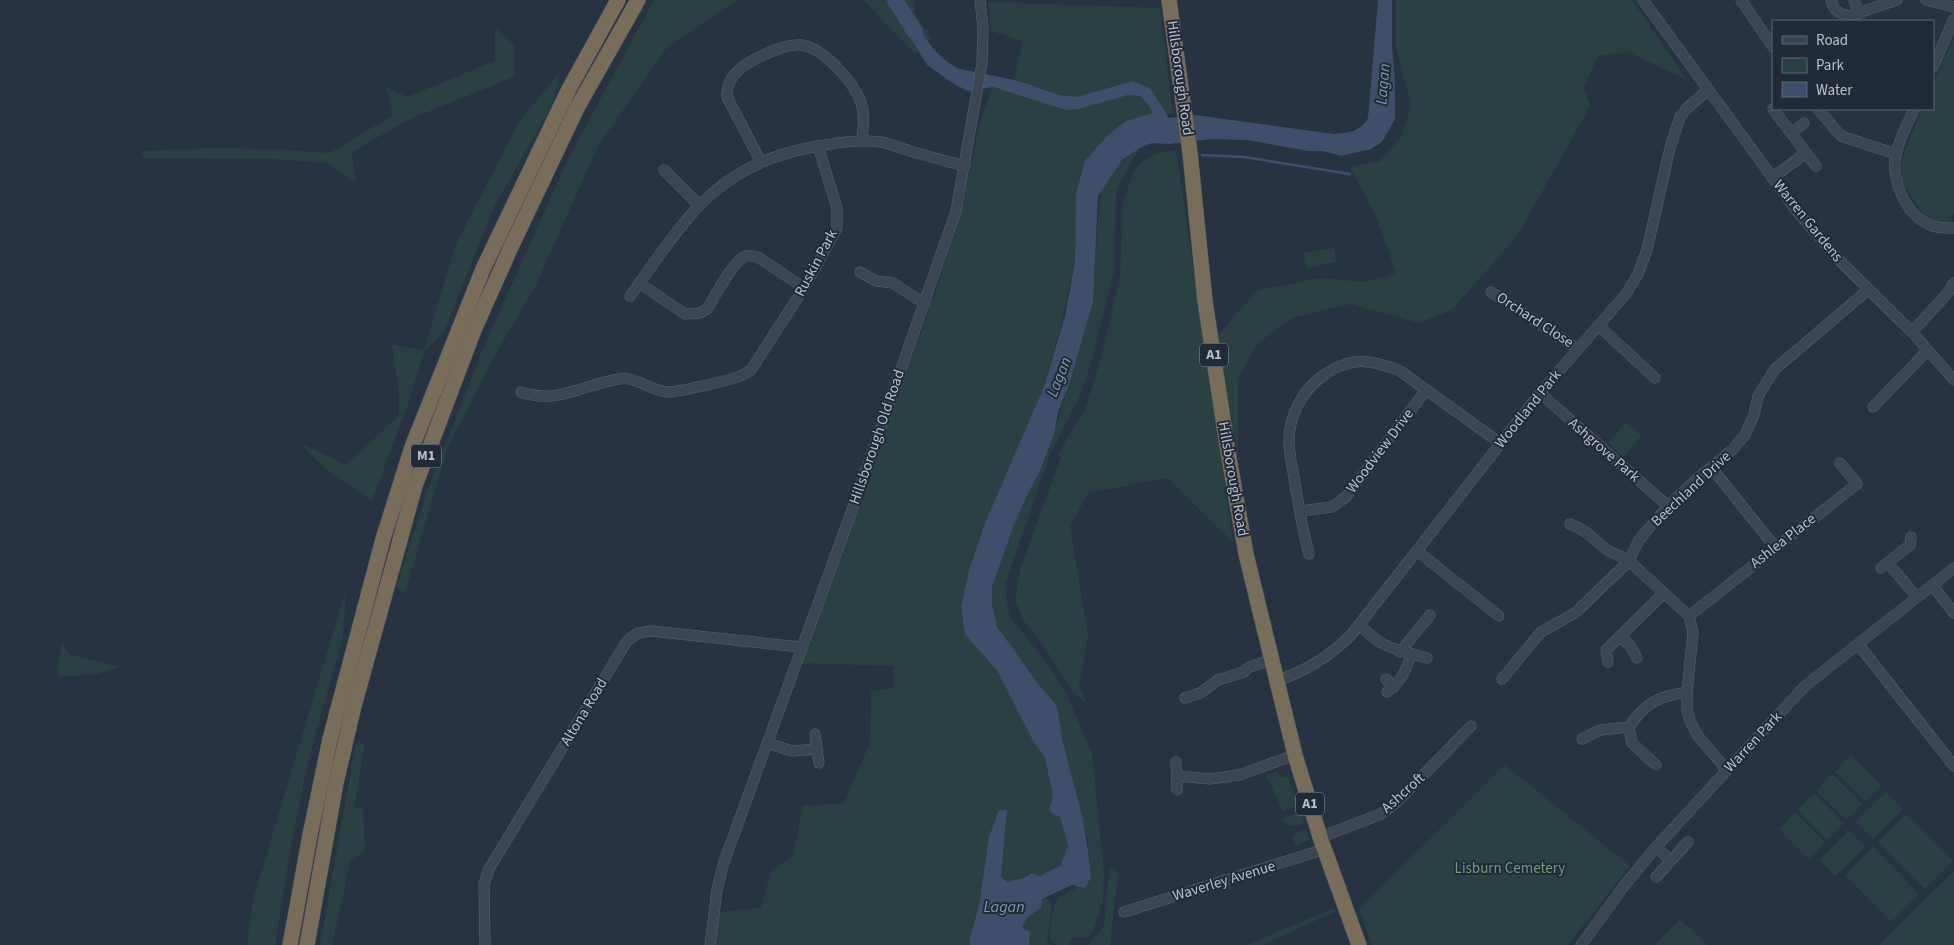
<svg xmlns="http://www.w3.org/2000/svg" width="1954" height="945" font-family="'Source Sans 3',sans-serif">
  <rect width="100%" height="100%" fill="#283342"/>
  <g fill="#2a4043">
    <path d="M654 0H737L667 47 598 146 535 287 495 355 447 449 405 593 396 588 426 494 482 351 568 159Z"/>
    <path d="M863 0H914L915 13 931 38 916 54Z"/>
    <path d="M1396 0H1632L1687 80 1628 52 1603 55 1597 58 1584 87 1590 106 1518 235 1452 310 1419 323 1350 304 1292 318 1258 343 1238 378V454L1216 337 1258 290 1320 278 1366 282 1396 273 1377 218 1350 167 1380 161 1401 138 1411 105 1396 48Z"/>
    <path d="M988 2 1160 8 1173 114 1166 113 1151 89 1133 81 1076 97 1059 95 1014 79 1023 41 991 31Z"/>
    <path d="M495 28 514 45V77L408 120 352 152 356 183 328 163 275 159 143 158 142 151 213 148 273 149 330 153 393 115 386 87 407 97 495 61Z"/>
    <path d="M1954 37V212L1951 220 1943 224 1929 220 1919 208 1902 181V158L1922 109H1933V84Z"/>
    <path d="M560 72 553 104 493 209 444 332 424 351 409 401 372 501 326 469 300 443 346 465 399 416V393L392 345 424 350 456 244 519 122Z"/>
    <path d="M992 87 1066 110C1086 109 1123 91 1138 96 1146 99 1150 107 1153 114L1126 121 1107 136 1076 194 1075 262 1059 334 1045 384 985 523 969 570 961 606 966 634 998 672 1032 739 1045 758 1053 797V814L1060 817 1068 846 1060 866 1039 876 1032 873 1008 882 1001 877 1007 810 970 945H714L717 913 761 907 771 872 793 855 803 805 844 804 870 742 871 692 894 687 893 666 799 663 936 291 964 201 978 130Z"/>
    <path d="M1140 148 1116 190 1114 272 1091 363 1081 394 1051 452 1005 585 1009 615 1052 670 1067 695 1092 754 1104 872 1103 900 1093 932 1086 938 1074 937 1069 945H1057L1051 942C1048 933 1052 906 1058 898 1061 895 1068 892 1071 889L1074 890 1089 868 1088 841 1078 799 994 625 990 597 997 564 1013 520 1048 450 1072 375 1092 304 1101 185 1122 161Z"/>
    <path d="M1176 150 1233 542 1167 478 1089 493 1070 525 1088 636 1079 685 1086 703 1070 688 1042 643 1023 620 1015 600 1020 570 1061 457 1058 454 1086 407 1100 362 1120 278 1123 202 1135 169 1146 159 1160 153Z"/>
    <path d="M1334 248 1336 262 1306 268 1303 253Z"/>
    <path d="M1626 422 1642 436 1623 457 1608 443Z"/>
    <path d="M346 590 343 637 309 758 293 834 275 945H247L253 900Z"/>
    <path d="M62 641 69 654 120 667 96 674 57 677Z"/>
    <path d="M356 743 365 744 354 808 363 807 365 852 351 859 332 945H320Z"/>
    <path d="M1851 755 1881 785 1865 801 1835 772Z"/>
    <path d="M1505 765 1630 866 1568 945H1372L1359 909Z"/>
    <path d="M1277 771 1281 777H1288L1299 806 1283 811 1266 775Z"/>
    <path d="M1832 774 1862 804 1846 820 1816 791Z"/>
    <path d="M1886 792 1903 809 1873 839 1856 822Z"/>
    <path d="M1814 793 1844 823 1827 840 1797 810Z"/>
    <path d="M1301 812 1305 823 1295 826 1285 824 1283 818Z"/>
    <path d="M1795 812 1825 842 1809 859 1779 829Z"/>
    <path d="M1906 814 1953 861 1925 889 1878 842Z"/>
    <path d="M1306 829 1310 840 1295 845 1293 835Z"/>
    <path d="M1849 830 1865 847 1835 876 1819 860Z"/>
    <path d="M1873 847 1919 894 1891 922 1845 875Z"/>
    <path d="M1110 867 1118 874 1110 945H1088L1104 926Z"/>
    <path d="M1954 871V945H1879Z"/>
    <path d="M1042 898 1047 899 1052 904 1047 943 1051 945H1019C1020 939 1019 930 1022 924 1028 913 1039 912 1042 898Z"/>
    <path d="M1334 908 1336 911 1263 945H1247Z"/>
    <path d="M1680 919 1707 945H1654Z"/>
  </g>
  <path fill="#3f4f6b" d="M1378 0H1392V46L1395 82V119L1382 142 1371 149 1341 156 1323 151H1308L1247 140 1212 139 1169 144 1152 143 1140 148 1122 160 1098 196 1093 302 1069 385 1058 412 1054 434 1039 473 1029 491 1013 527 992 587V605L997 627 1039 685 1057 706 1063 743 1083 819 1087 844 1091 877 1085 888 1072 885 1042 899 1041 907 1027 918 1022 926 1024 930 1030 931 1029 945H970L969 941 979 906 989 837 999 810H1007L1001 877 1008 882 1025 877 1032 873 1039 876 1060 866 1068 846 1060 817 1053 814 1049 809 1053 797 1045 758 1032 739 998 672 965 634 961 606 969 570 985 523 1045 384 1065 316 1075 262 1076 194 1085 161 1107 136 1126 121 1153 113 1148 104 1140 96 1128 95 1078 109 1066 110 993 87 968 91 954 84 927 65 898 17 910 11C921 33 936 59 960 69L1019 81 1059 95 1076 97 1133 81 1151 89 1169 118 1195 115 1334 134C1348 133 1360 132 1368 118Z"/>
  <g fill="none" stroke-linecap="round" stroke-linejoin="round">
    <path stroke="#3f4f6b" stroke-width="2.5" d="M1202 155 1244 157 1350 174"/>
    <path stroke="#3f4f6b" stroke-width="16" d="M895 0 915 32"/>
    <defs>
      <g id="minor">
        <path d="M1643 0 1799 214 1840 261 1912 332 1954 380"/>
        <path d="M1741 0 1773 47"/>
        <path d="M1831 0C1833 10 1839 14 1849 16L1897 0"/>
        <path d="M1854 0 1859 14"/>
        <path d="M1926 0 1954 7"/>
        <path d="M1933 67 1954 19"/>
        <path d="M1773 109 1816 166"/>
        <path d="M1818 109 1841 136 1896 154"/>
        <path d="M1914 109C1908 124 1899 139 1896 155 1891 177 1903 207 1921 220 1931 228 1942 228 1954 228"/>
        <path d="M1791 133 1804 123"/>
        <path d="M761 162 727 97C726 87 731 77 739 70 751 59 786 43 802 45 825 49 856 84 862 106 865 117 863 129 862 140"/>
        <path d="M664 170 699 205"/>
        <path d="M1772 178 1806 153"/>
        <path d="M860 272 876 281 893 283 925 304"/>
        <path d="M639 283 685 314 700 313 707 309C715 297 733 260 746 256 750 255 754 256 758 257L804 288"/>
        <path d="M1491 292 1578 349"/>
        <path d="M630 296C685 221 714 165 813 147 835 143 858 139 881 142 891 144 901 148 910 151 928 156 947 162 965 166"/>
        <path d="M1599 326 1655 378"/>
        <path d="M1912 332 1946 295 1954 283"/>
        <path d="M521 392C557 405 585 384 619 379 635 376 650 390 666 392 674 393 727 381 737 377 742 376 747 372 751 370L804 288 837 228V208L818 146"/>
        <path d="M1540 393 1668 506"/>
        <path d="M1873 407 1928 350"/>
        <path d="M1711 467 1775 547"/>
        <path d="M1300 511 1332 507 1346 497 1426 390"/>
        <path d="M1570 524C1585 529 1594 540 1607 550 1614 554 1622 556 1629 561L1689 616 1693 633 1687 692V710L1690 721 1698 736 1727 770"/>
        <path d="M1417 551 1499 616"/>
        <path d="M1309 554C1303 533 1300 512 1296 490 1294 475 1290 459 1289 444 1288 416 1303 388 1327 373 1352 356 1373 360 1400 371L1500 443"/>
        <path d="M1888 563 1917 597"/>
        <path d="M1881 568 1910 545 1911 537"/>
        <path d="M1932 585 1954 613"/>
        <path d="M1689 616 1857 484 1840 463"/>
        <path d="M1360 625C1383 650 1397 649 1427 658"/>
        <path d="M1620 636 1631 647 1637 658"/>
        <path d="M1858 644 1954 766"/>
        <path d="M1400 652 1430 615"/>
        <path d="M1608 662 1606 650 1664 593"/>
        <path d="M1386 679 1394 687"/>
        <path d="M1502 679 1541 632 1575 613 1629 561 1639 540 1668 506 1700 476 1732 450 1745 435 1754 415 1758 396 1775 369 1868 290"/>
        <path d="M1276 681C1304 672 1330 656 1351 635L1540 393 1626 294 1638 274 1647 250 1670 148 1680 117 1686 109 1708 90"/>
        <path d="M1387 692C1400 683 1407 670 1411 654"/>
        <path d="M1185 698 1200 693 1218 680 1244 672 1249 667 1271 660"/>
        <path d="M815 734 817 749"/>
        <path d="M1582 739 1600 730 1629 727"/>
        <path d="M767 743 792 751 817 749 819 763"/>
        <path d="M1176 762 1177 790"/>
        <path d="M1656 765 1632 743 1629 727C1645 703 1659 696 1687 692"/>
        <path d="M1177 776 1210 779 1239 775 1295 755"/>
        <path d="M1321 837 1381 814 1397 802 1471 726"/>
        <path d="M1656 847 1671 861"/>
        <path d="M1656 877 1688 842"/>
        <path d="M1124 912 1325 849"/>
        <path d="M485 945 484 884 489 869 627 641 638 633 651 631 800 647"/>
        <path d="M710 945 717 890 724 862 856 499 956 211 982 63 983 28 980 0"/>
        <path d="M1581 945 1624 886 1656 847 1805 686 1954 568"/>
      </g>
      <g id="highway">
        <path d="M1169 0 1190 153 1205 301 1228 452 1246 554 1295 755 1321 840 1359 945"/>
        <path d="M290 945 310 835 330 739 383 539 412 447 483 269 569 89 618 0"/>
        <path d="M307 945 336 783 354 706 415 486 474 330 511 247 577 108 638 0"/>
      </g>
    </defs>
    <use href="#minor" stroke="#5a636f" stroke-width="11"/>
    <use href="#highway" stroke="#47505c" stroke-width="16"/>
    <use href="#minor" stroke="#3c4552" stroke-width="10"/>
    <use href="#highway" stroke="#786d5a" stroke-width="15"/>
  </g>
  <g text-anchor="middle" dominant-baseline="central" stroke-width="4" stroke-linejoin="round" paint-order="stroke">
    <g fill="#212a37" stroke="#8b939f" stroke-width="1">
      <rect x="1200" y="343.5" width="28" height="23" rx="4"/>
      <rect x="411" y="444.5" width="30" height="23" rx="4"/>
      <rect x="1296" y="792.5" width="28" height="23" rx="4"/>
    </g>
    <g font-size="14" font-weight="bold" fill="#b9c0cc">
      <text x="1214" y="355">A1</text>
      <text x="426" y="456">M1</text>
      <text x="1310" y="804">A1</text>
    </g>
    <g font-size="15" fill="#b9c0cc" stroke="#212a37">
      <text transform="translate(1180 78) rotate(82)">Hillsborough Road</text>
      <text transform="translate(1808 221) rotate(51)">Warren Gardens</text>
      <text transform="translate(816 263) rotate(-62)">Ruskin Park</text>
      <text transform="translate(1535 320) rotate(33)">Orchard Close</text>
      <text transform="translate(1528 409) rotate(-51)">Woodland Park</text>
      <text transform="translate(877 437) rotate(-71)">Hillsborough Old Road</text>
      <text transform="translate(1604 450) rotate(41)">Ashgrove Park</text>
      <text transform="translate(1380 451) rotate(-53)">Woodview Drive</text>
      <text transform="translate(1233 479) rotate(80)">Hillsborough Road</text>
      <text transform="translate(1691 489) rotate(-43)">Beechland Drive</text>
      <text transform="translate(1783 541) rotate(-38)">Ashlea Place</text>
      <text transform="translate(584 712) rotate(-59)">Altona Road</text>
      <text transform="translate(1753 742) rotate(-47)">Warren Park</text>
      <text transform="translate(1403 793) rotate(-42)">Ashcroft</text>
      <text transform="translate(1224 881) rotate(-17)">Waverley Avenue</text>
    </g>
    <g font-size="15" fill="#719c7c" stroke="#212a37">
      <text x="1510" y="868">Lisburn Cemetery</text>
    </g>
    <g font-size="16" font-style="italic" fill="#8295b2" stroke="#212a37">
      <text transform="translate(1383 84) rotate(-85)">Lagan</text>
      <text transform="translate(1059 377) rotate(-68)">Lagan</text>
      <text x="1004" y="907">Lagan</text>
    </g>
  </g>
  <rect x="1772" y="20" width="162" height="90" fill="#212a37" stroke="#5e6673"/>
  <rect x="1782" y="36" width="25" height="8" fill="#3c4552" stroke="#5e6673"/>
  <text x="1816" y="45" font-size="15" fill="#b9c0cc">Road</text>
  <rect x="1782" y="58" width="25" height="15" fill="#2a4043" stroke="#5e6673"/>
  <text x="1816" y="70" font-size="15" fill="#b9c0cc">Park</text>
  <rect x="1782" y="82" width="25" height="15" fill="#3f4f6b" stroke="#5e6673"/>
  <text x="1816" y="95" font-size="15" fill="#b9c0cc">Water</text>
</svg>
